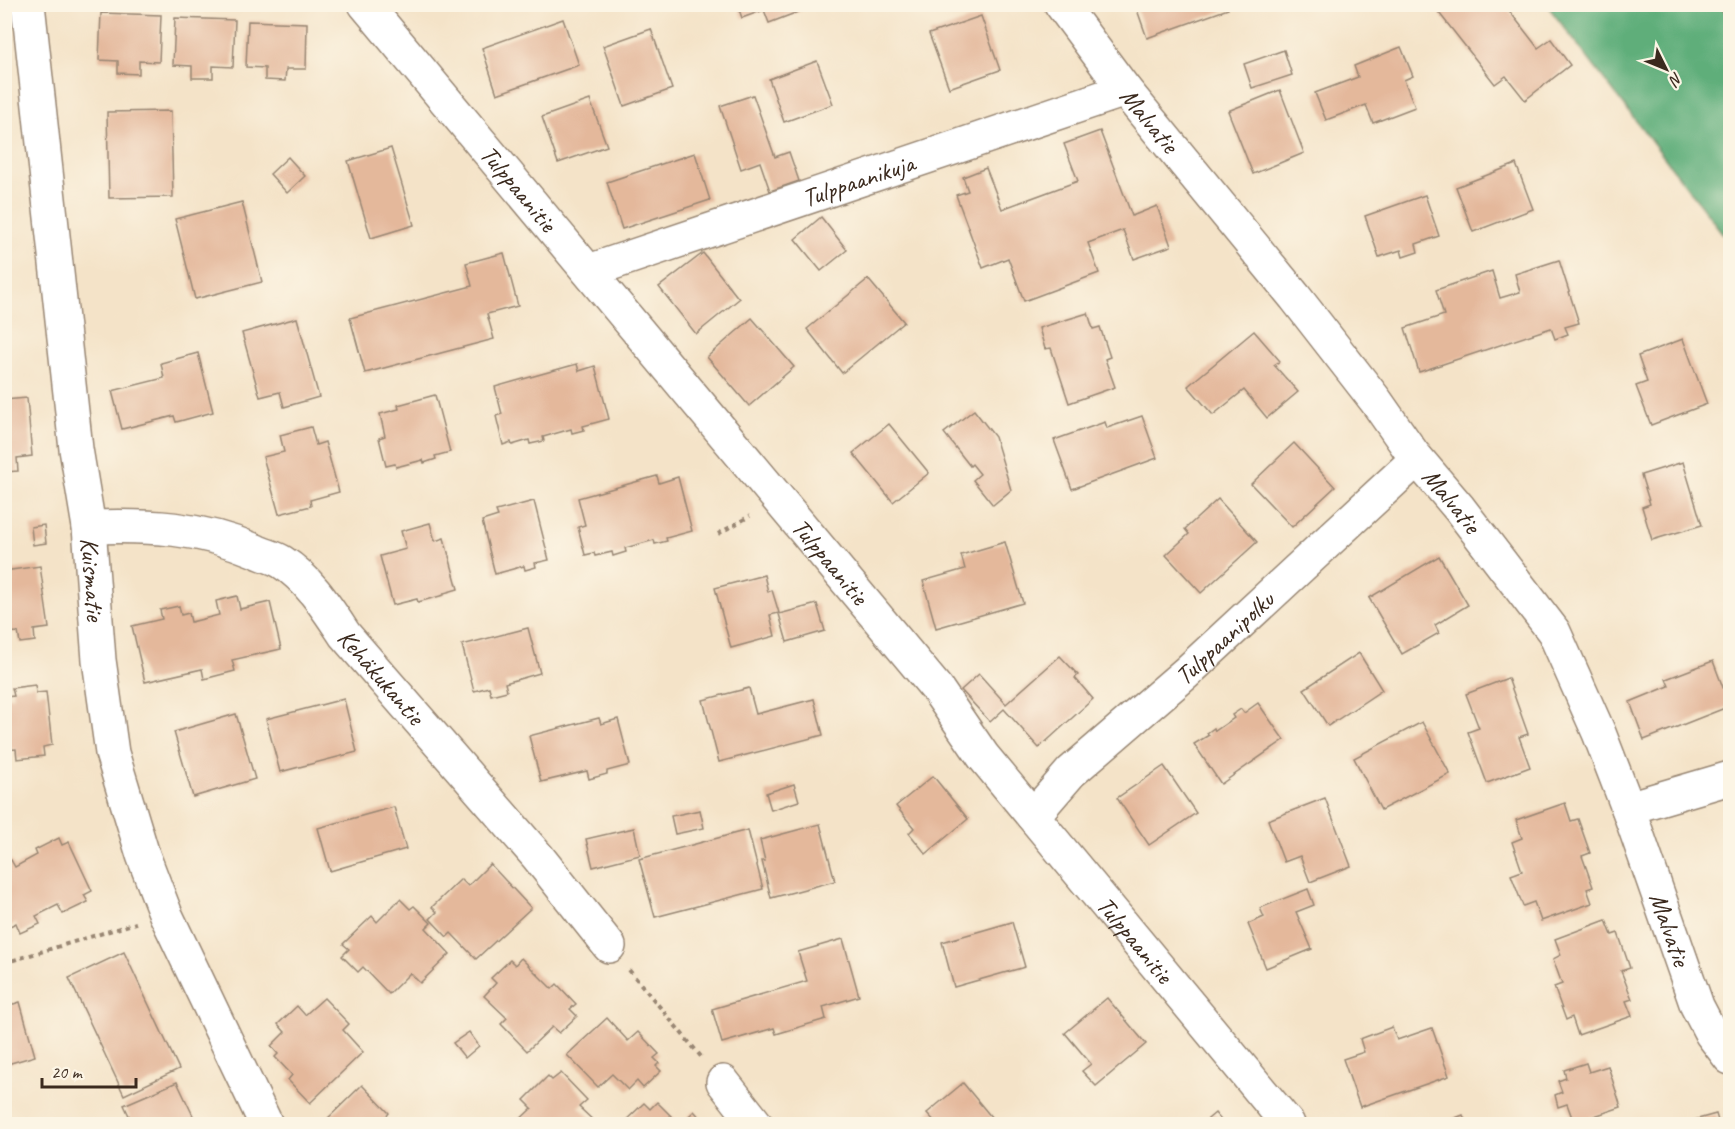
<svg xmlns="http://www.w3.org/2000/svg" width="1735" height="1129" font-family="Caveat,sans-serif">
  <rect width="100%" height="100%" fill="#fcf5e5"/>
  <filter id="ink" filterUnits="userSpaceOnUse"><feTurbulence type="fractalNoise" baseFrequency=".0167" numOctaves="2"/><feDisplacementMap in="SourceGraphic" scale="12" xChannelSelector="R" yChannelSelector="G"/><feConvolveMatrix kernelMatrix="1 2 1 2 8 2 1 2 1" color-interpolation-filters="sRGB"/></filter>
  <filter id="wash" filterUnits="userSpaceOnUse"><feTurbulence type="fractalNoise" baseFrequency=".008" numOctaves="4" result="noise"/><feDisplacementMap in="SourceGraphic" scale="24" xChannelSelector="R" yChannelSelector="G"/><feGaussianBlur stdDeviation="1.35" result="paint"/><feColorMatrix in="noise" values="0 0 0 0 0 0 0 0 0 0 0 0 0 0 0 0 0 1.4 0 .05"/><feComposite in="paint" operator="in"/></filter>
  <g filter="url(#wash)">
    <rect width="100%" height="100%" fill="#f4e3c8"/>
    <path fill="#5eae7a" stroke="#4c6c4c" stroke-width="1.5" d="M1547 5H1730V243Z"/>
    <g id="blocks">
      <g fill="#e4b89b">
        <path d="M737 4H800L803 10 769 23 764 10 742 18Z"/>
        <path d="M1135 4H1227L1228 9 1147 38Z"/>
        <path d="M1442 4H1504L1538 48 1551 39 1570 65 1525 100 1506 76 1495 84 1436 9Z"/>
        <path d="M101 13 161 15 159 62 139 61V74L118 73V61L99 60Z"/>
        <path d="M981 16 1000 70 949 88 929 34Z"/>
        <path d="M175 18 235 20 233 67 213 66V78H192V66L173 65Z"/>
        <path d="M563 19 579 65 497 94 482 48Z"/>
        <path d="M248 21 307 23 306 69H286L285 81 265 80V68L246 67Z"/>
        <path d="M651 29 672 89 624 106 603 46Z"/>
        <path d="M1401 47 1413 76 1404 80 1415 107 1373 123 1366 105 1326 120 1315 93 1358 77 1354 66Z"/>
        <path d="M1284 50 1292 75 1252 88 1244 64Z"/>
        <path d="M817 61 833 104 784 122 769 79Z"/>
        <path d="M1280 90 1304 153 1253 174 1228 111Z"/>
        <path d="M753 95 775 157 789 152 799 181 770 191 760 162 741 169 720 106Z"/>
        <path d="M590 100 607 146 558 163 542 117Z"/>
        <path d="M171 111 173 197 109 198 107 112Z"/>
        <path d="M1100 131 1132 216 1157 206 1171 246 1134 259 1123 230 1088 243 1099 273 1024 301 1008 258 983 268 956 195 968 191 963 177 986 168 1002 209 1078 181 1064 144Z"/>
        <path d="M391 148 414 225 371 238 348 161Z"/>
        <path d="M695 153 710 200 622 229 607 182Z"/>
        <path d="M288 157 305 176 287 193 270 174Z"/>
        <path d="M1516 164 1533 209 1473 232 1456 187Z"/>
        <path d="M1425 195 1439 236 1416 244 1418 252 1403 257 1401 250 1379 257 1365 216Z"/>
        <path d="M242 202 262 282 195 299 175 219Z"/>
        <path d="M821 217 847 250 821 271 795 239Z"/>
        <path d="M504 253 518 306 487 314 494 339 365 373 350 318 472 286 466 263Z"/>
        <path d="M703 253 739 299 696 334 659 287Z"/>
        <path d="M1559 260 1579 323 1565 327 1568 334 1555 339 1551 328 1419 372 1405 328 1444 315 1436 290 1492 271 1500 298 1520 292 1515 274Z"/>
        <path d="M868 279 904 322 842 373 807 329Z"/>
        <path d="M1088 313 1093 329 1100 327 1110 357 1105 359 1115 387 1069 403 1051 348 1045 349 1039 328Z"/>
        <path d="M297 318 319 397 284 407 280 392 260 397 242 333Z"/>
        <path d="M752 318 794 367 749 406 707 357Z"/>
        <path d="M1254 331 1280 361 1274 365 1298 392 1267 418 1244 390 1213 415 1188 386Z"/>
        <path d="M1683 339 1707 404 1651 425 1636 386 1647 382 1638 356Z"/>
        <path d="M198 353 213 412 176 422 174 416 122 429 112 391 164 378 161 363Z"/>
        <path d="M577 364 579 371 595 366 609 419 583 426 584 430 572 433 571 429 543 437 544 441 530 444 529 440 512 445 511 442 503 445 496 416 502 414 495 387Z"/>
        <path d="M435 395 450 452 435 456 436 459 424 463 423 460 396 467 395 464 386 466 379 438 385 436 380 414 399 409 398 405Z"/>
        <path d="M27 398 32 456 17 458 18 471 4 472V400Z"/>
        <path d="M974 410 995 437 1011 490 993 505 973 480 980 474 972 464 970 466 944 433Z"/>
        <path d="M1142 416 1157 458 1072 489 1054 440 1105 422 1107 428Z"/>
        <path d="M889 424 929 473 893 502 853 453Z"/>
        <path d="M311 427 316 445 325 442 339 492 310 500 311 506 279 514 263 457 284 452 280 435Z"/>
        <path d="M1294 443 1335 487 1292 527 1251 484Z"/>
        <path d="M1683 462 1702 525 1652 540 1642 507 1650 504 1641 475Z"/>
        <path d="M657 476 659 483 678 477 692 531 666 538 667 541 655 544 654 540 625 548 626 552 613 556 612 552 595 556 594 553 585 555 578 527 585 525 578 498Z"/>
        <path d="M1218 499 1257 542 1201 593 1166 555 1189 534 1185 529Z"/>
        <path d="M534 501 549 560 535 563 536 567 525 570 524 566 495 574 482 521 498 516 496 511Z"/>
        <path d="M430 523 435 541 444 538 458 589 444 593V595L418 602 417 599 393 605 380 556 406 549 401 531Z"/>
        <path d="M44 525 46 543 33 545 31 527Z"/>
        <path d="M1005 542 1023 603 936 628 923 581 965 569 961 555Z"/>
        <path d="M1439 556 1468 605 1435 625 1439 633 1402 654 1369 598Z"/>
        <path d="M40 566 49 628 34 630 35 641 20 643 18 632 4 633V571Z"/>
        <path d="M764 575 768 592 772 590 779 613 770 615 775 636 731 648 715 588Z"/>
        <path d="M237 596 240 609 270 602 281 649 232 660 235 671 204 679 202 669 145 682 132 626 162 619 160 610 179 606 181 615 189 613 191 622 219 615 216 601Z"/>
        <path d="M817 604 825 631 787 642 779 614Z"/>
        <path d="M528 628 540 673 505 683 507 691 491 695 489 687 474 691 462 645Z"/>
        <path d="M1359 653 1382 690 1328 726 1304 689Z"/>
        <path d="M1060 656 1078 675 1075 678 1093 699 1039 748 1004 709 990 722 961 690 979 674 1006 704Z"/>
        <path d="M1713 661 1730 706 1644 740 1630 702 1669 686 1666 679Z"/>
        <path d="M1508 678 1528 734 1519 737 1530 767 1487 783 1468 732 1479 728 1466 694Z"/>
        <path d="M35 685 36 693 46 692 52 745 43 747 44 756 17 759 16 749 4 750V697L14 696 12 688Z"/>
        <path d="M749 688 756 714 814 699 823 735 719 762 703 700Z"/>
        <path d="M344 699 357 752 280 772 266 719Z"/>
        <path d="M1258 703 1284 740 1221 784 1194 744 1209 735 1207 733 1214 728 1215 731 1234 718 1232 715 1241 709 1244 713Z"/>
        <path d="M236 714 255 779 193 797 174 732Z"/>
        <path d="M599 718 601 724 618 719 630 765 607 771V774L589 779 587 771 541 782 529 736Z"/>
        <path d="M1422 722 1450 774 1381 810 1354 758Z"/>
        <path d="M1164 766 1196 813 1149 845 1117 798Z"/>
        <path d="M933 776 968 819 926 854 909 833 914 828 896 806Z"/>
        <path d="M794 784 799 801 771 810 766 793Z"/>
        <path d="M1325 798 1351 866 1310 882 1300 856 1284 862 1268 820Z"/>
        <path d="M1565 803 1571 821 1578 819 1590 853 1582 856 1593 887 1587 889 1592 903 1541 921 1534 902 1523 906 1511 875 1522 871 1512 842 1522 838 1516 820Z"/>
        <path d="M394 807 406 849 330 871 318 828Z"/>
        <path d="M700 810 704 828 675 834 671 816Z"/>
        <path d="M820 824 835 881 771 898 762 861H765L760 840Z"/>
        <path d="M634 828 640 855 593 867 586 839Z"/>
        <path d="M748 830 763 889 655 917 639 859Z"/>
        <path d="M59 838 62 845 69 842 92 891 84 895 88 902 63 914 58 905 36 916 40 924 20 933 16 923 4 929V863L11 860 15 867 37 855 35 850Z"/>
        <path d="M490 864 531 908 476 959 451 933 447 937 430 919 437 912 432 907 461 879 468 886Z"/>
        <path d="M1308 889 1314 905 1296 912 1312 949 1266 968 1248 924 1264 917 1260 908Z"/>
        <path d="M400 899 410 909 414 906 431 923 426 928 450 954 420 983 410 973 389 994 363 967 358 972 342 956 349 949 343 944 372 916 377 922Z"/>
        <path d="M1606 920 1612 935 1618 933 1630 968 1621 971 1632 999 1626 1001 1632 1016 1578 1035 1572 1017 1566 1020 1554 987 1562 984 1553 959 1561 955 1555 939Z"/>
        <path d="M1012 922 1025 967 954 987 942 942Z"/>
        <path d="M843 939 859 996 823 1007 826 1019 776 1034 774 1028 722 1043 712 1009 807 981 798 952Z"/>
        <path d="M124 952 179 1069 124 1095 69 978Z"/>
        <path d="M521 958 552 989 557 984 576 1004 570 1009 577 1016 559 1033 552 1027 527 1051 501 1024 507 1018 484 996 496 983 491 978 510 960 515 965Z"/>
        <path d="M324 998 349 1024 343 1030 363 1052 310 1103 288 1080 292 1075 275 1057 278 1054 271 1046 285 1032 278 1024 297 1006 305 1015Z"/>
        <path d="M1107 998 1146 1044 1096 1086 1082 1071 1091 1064 1065 1033Z"/>
        <path d="M20 1002 35 1056 4 1065V1007Z"/>
        <path d="M607 1018 628 1041 638 1032 659 1054 654 1058 659 1063 656 1066 661 1071 643 1088 637 1081 628 1090 612 1074 598 1087 567 1055Z"/>
        <path d="M1392 1027 1397 1040 1432 1028 1449 1076 1360 1107 1343 1059 1364 1052 1360 1039Z"/>
        <path d="M469 1032 479 1046 465 1058 453 1043Z"/>
        <path d="M1586 1063 1589 1072 1608 1066 1621 1107 1574 1123 1567 1104 1558 1107 1555 1095 1562 1092 1558 1081 1566 1078 1564 1070Z"/>
        <path d="M561 1073 587 1100 579 1107 597 1124H515L532 1108 524 1100 548 1076 552 1080Z"/>
        <path d="M177 1082 197 1124H133L124 1105Z"/>
        <path d="M963 1083 997 1124H937L927 1113Z"/>
        <path d="M362 1085 389 1113 385 1118 391 1124H322Z"/>
        <path d="M657 1102 679 1124H622L644 1103 650 1109Z"/>
        <path d="M694 1111 704 1122 702 1124H681Z"/>
        <path d="M1215 1113 1224 1124H1202Z"/>
        <path d="M1716 1114 1719 1124H1680Z"/>
        <path d="M1463 1115 1467 1124H1440Z"/>
      </g>
    </g>
  </g>
  <g filter="url(#ink)">
    <use href="#blocks" fill-opacity="0" stroke="#988673" stroke-width="1.5"/>
    <g fill="none" stroke-linecap="round" stroke-linejoin="round">
      <defs>
        <g id="minor">
          <path id="s1" d="M28 4 76 449 89 527 99 660 112 753 143 855 166 915 266 1124"/>
          <path id="s2" d="M365 4 937 689 983 756 1288 1124"/>
          <path id="s3" d="M1061 4 1125 90 1295 297 1376 401 1413 454 1459 508 1554 632 1599 733 1628 808 1697 1006 1711 1033 1730 1058"/>
          <path id="s4" d="M589 271 1125 90"/>
          <path id="s5" d="M89 527C149 525 200 527 256 551 264 555 274 557 282 562 309 579 327 608 345 635L538 857 609 946"/>
          <path d="M1628 808 1730 778"/>
          <path id="s6" d="M1033 816 1071 772 1186 673 1417 459"/>
          <path d="M723 1082 756 1124"/>
        </g>
      </defs>
      <use href="#minor" stroke="#988673" stroke-width="36"/>
      <g stroke="#988673" stroke-width="4" stroke-dasharray="4.5 4.5" stroke-linecap="butt">
        <path d="M1715 4 1730 19"/>
        <path d="M718 534 750 516"/>
        <path d="M4 963 136 923"/>
        <path d="M629 970 703 1059"/>
      </g>
      <use href="#minor" stroke="#fff" stroke-width="33"/>
    </g>
  </g>
  <g text-anchor="middle" dominant-baseline="central" stroke-width="5" stroke-linejoin="round" paint-order="stroke">
    <g font-size="26" fill="#3b2a1e" stroke="#fcf5e5">
      <text stroke="none"><textPath href="#s3" startOffset="146">Malvatie</textPath></text>
      <text stroke="none"><textPath href="#s4" startOffset="284">Tulppaanikuja</textPath></text>
      <text stroke="none"><textPath href="#s2" startOffset="240">Tulppaanitie</textPath></text>
      <text stroke="none"><textPath href="#s3" startOffset="632">Malvatie</textPath></text>
      <text stroke="none"><textPath href="#s2" startOffset="726">Tulppaanitie</textPath></text>
      <text stroke="none"><textPath href="#s1" startOffset="579">Kuismatie</textPath></text>
      <text stroke="none"><textPath href="#s6" startOffset="262">Tulppaanipolku</textPath></text>
      <text stroke="none"><textPath href="#s5" startOffset="351">Kehäkukantie</textPath></text>
      <text stroke="none"><textPath href="#s3" startOffset="1118">Malvatie</textPath></text>
      <text stroke="none"><textPath href="#s2" startOffset="1212">Tulppaanitie</textPath></text>
    </g>
  </g>
  <rect width="1735" height="1129" fill="none" stroke="#fcf5e5" stroke-width="24"/>
  <g transform="translate(1666 69) rotate(133)" stroke="#fcf5e5" stroke-width="4.5" paint-order="stroke">
  <path d="M0-4.5L10 22L0 15L-10 22Z" fill="#3b2a1e"/>
  <text y="-9" font-size="16" font-weight="bold" text-anchor="middle" fill="#3b2a1e">N</text>
  </g>
  <path d="M42 1078v9h94v-9" fill="none" stroke="#3b2a1e" stroke-width="3"/>
  <text x="51" y="1078" font-size="18" fill="#3b2a1e" stroke="#fcf5e5" stroke-width="4.5" paint-order="stroke">20 m</text>
</svg>
